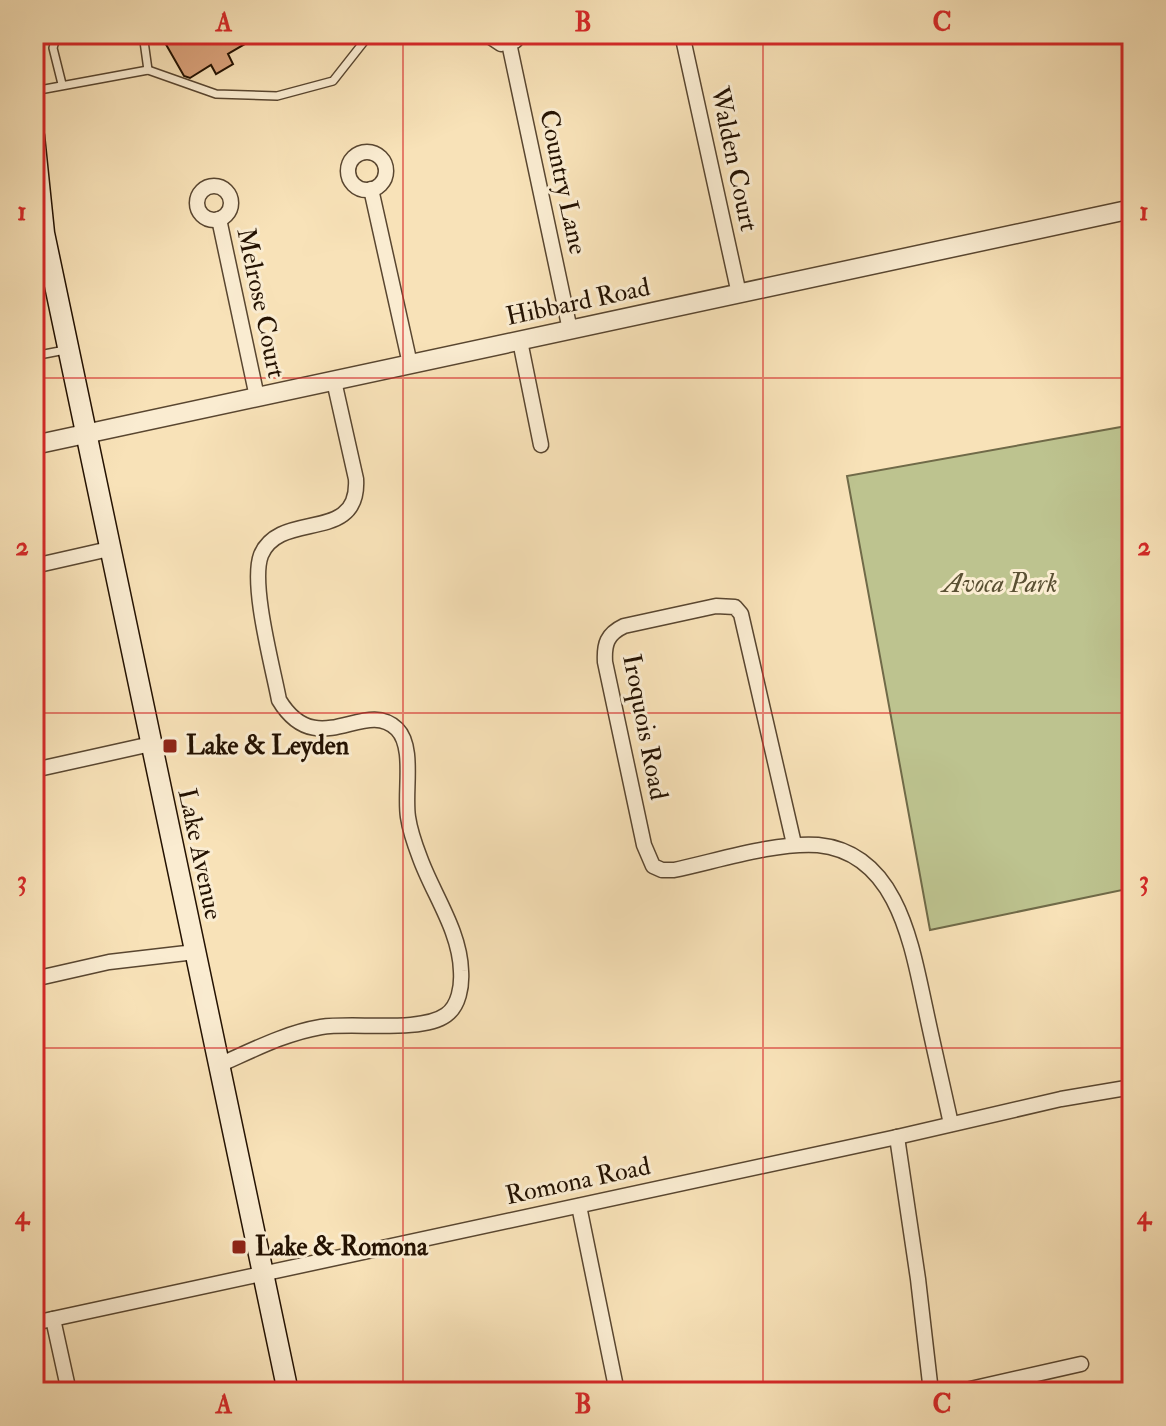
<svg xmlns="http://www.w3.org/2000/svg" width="1166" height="1426" font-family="'IM FELL Double Pica',serif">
  <rect width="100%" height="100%" fill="#f8e2b8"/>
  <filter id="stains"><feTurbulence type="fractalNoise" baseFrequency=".0025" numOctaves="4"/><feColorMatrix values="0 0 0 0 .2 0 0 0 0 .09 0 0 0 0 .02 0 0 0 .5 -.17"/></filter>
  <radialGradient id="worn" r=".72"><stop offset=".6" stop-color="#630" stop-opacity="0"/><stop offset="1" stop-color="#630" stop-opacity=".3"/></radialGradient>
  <path fill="#bdc38f" stroke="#706a48" stroke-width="2" d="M1132 425V888L930 930 847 476Z"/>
  <path fill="#d9a17a" stroke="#241202" stroke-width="2" d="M160 34H262L228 54 233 64 216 74 211 65 190 78 184 76Z"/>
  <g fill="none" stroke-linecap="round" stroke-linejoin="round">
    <defs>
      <g id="service">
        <path d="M57 34 53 48 62 84"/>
        <path d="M143 34 148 70"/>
        <path d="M34 91 148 70 216 94 277 96 333 81 370 34"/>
        <path d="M34 356 65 350"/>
      </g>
      <g id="minor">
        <path d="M486 34 501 44 515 41 521 34"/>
        <path d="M682 34 739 294"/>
        <path d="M509 43 570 330"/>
        <circle cx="367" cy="171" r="19"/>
        <circle cx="214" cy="203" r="17"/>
        <path d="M371 189 410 364"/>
        <path d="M219 219 257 397"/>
        <path d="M520 341 541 445"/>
        <path d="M34 566 109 549"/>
        <path d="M34 770 151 744"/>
        <path d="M794 844 741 614 735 607 716 606 624 626C607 634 604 644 605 662L644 845 653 866 662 870H674C717 861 775 842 818 845 899 853 912 948 926 1011 934 1049 943 1087 951 1124"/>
        <path d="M34 979 109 962 195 952"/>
        <path d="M219 1065C251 1051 285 1033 321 1027 353 1022 421 1033 446 1015 459 1006 462 986 461 971 460 931 433 894 420 858 415 845 410 831 408 817 404 792 415 747 397 729 365 697 317 763 279 700 273 668 250 584 261 555 280 509 360 545 356 479L334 381"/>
        <path d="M897 1137 918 1279 931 1392"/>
        <path d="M579 1206 617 1392"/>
        <path d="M53 1319 69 1392"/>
        <path d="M34 1323 897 1137 1061 1099 1132 1087"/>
        <path d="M957 1392 1081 1364"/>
      </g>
      <path id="tertiary" d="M34 445 1132 209"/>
      <path id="secondary" d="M34 136 44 233 288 1392"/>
    </defs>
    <use href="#service" stroke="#594630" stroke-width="10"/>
    <use href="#minor" stroke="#594630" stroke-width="17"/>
    <use href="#tertiary" stroke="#594630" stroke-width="21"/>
    <use href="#secondary" stroke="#241202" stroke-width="23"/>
    <use href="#service" stroke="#faecd1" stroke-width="7"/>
    <use href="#minor" stroke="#faecd1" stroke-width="14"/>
    <use href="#tertiary" stroke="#faecd1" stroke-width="18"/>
    <use href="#secondary" stroke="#faecd1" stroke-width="20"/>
  </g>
  <path fill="none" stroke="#d62828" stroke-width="2" stroke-opacity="0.55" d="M403 34V1392M763 34V1392M34 378H1132M34 713H1132M34 1048H1132"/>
  <g fill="#8f2418" stroke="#faecd1" stroke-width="3">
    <rect x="162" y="738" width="16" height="16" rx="4"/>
    <rect x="231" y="1239" width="16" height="16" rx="4"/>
  </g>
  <g text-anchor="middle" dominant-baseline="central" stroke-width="6" stroke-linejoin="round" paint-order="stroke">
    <g font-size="26" fill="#241202" stroke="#faecd1">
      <text transform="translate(734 159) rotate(78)">Walden Court</text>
      <text transform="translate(563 182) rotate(78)">Country Lane</text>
      <text transform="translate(578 302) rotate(-12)">Hibbard Road</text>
      <text transform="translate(261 303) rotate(78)">Melrose Court</text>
      <text transform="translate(645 727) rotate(79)">Iroquois Road</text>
      <text transform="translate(200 854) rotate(78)">Lake Avenue</text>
      <text transform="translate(578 1181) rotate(-12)">Romona Road</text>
    </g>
    <g font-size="26" font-style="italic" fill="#5a5033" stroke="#faecd1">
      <text x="1000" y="584">Avoca Park</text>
    </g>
    <g font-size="26" font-weight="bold" fill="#241202" stroke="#faecd1" text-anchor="start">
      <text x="186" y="746">Lake &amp; Leyden</text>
      <text x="255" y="1247">Lake &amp; Romona</text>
    </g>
  </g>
  <rect width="1166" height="1426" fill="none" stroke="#f8e2b8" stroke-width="88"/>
  <rect x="44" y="44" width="1078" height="1338" fill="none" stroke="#d62828" stroke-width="3"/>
  <g font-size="26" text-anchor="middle" font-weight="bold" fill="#d62828">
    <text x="224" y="31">A</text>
    <text x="583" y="31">B</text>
    <text x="942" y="31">C</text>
    <text x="22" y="220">1</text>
    <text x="1144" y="220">1</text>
    <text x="22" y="555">2</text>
    <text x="1144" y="555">2</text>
    <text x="22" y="889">3</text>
    <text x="1144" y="889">3</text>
    <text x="22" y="1224">4</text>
    <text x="1144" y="1224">4</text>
    <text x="224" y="1413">A</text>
    <text x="583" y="1413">B</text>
    <text x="942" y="1413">C</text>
  </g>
  <rect width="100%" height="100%" filter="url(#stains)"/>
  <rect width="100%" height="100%" fill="url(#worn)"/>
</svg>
